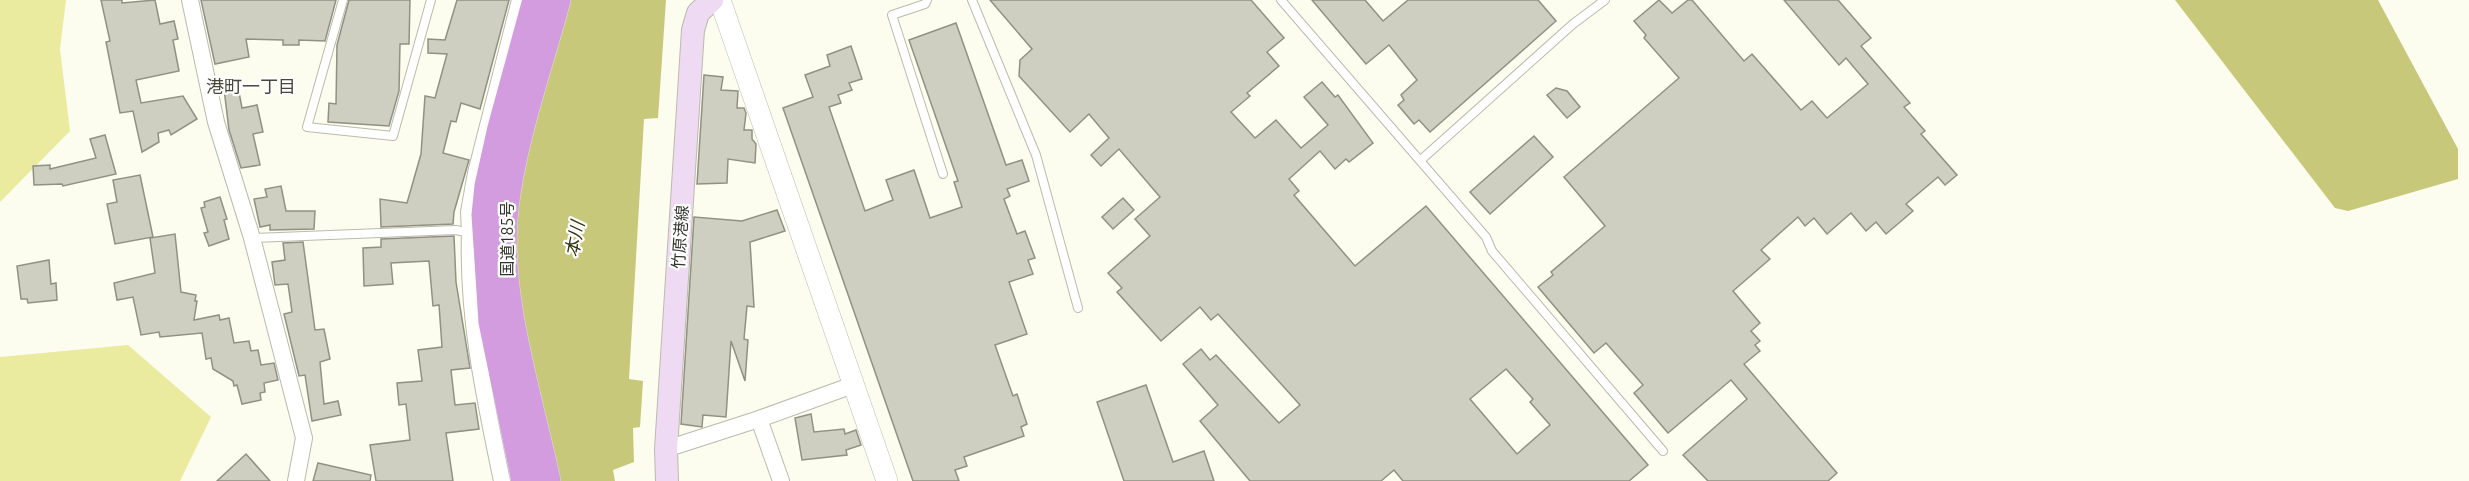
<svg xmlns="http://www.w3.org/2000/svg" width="2469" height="481" font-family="Ubuntu,'Noto Sans JP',sans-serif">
  <rect width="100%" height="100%" fill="#fcfdee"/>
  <g fill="#eaeb9e">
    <path d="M0 0H66L60 49 70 131 0 202Z"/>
    <path d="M128 345 211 417 180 481H0V357Z"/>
  </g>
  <g fill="#c8c87b">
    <path d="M525 0H666L658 118 644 119 629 379 643 381 640 427 633 428 634 462 613 470 615 481H512L476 273Z"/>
    <path d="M2175 0H2378L2458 149V179L2348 211 2335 208Z"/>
  </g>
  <g fill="#cecfc0" stroke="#909183" stroke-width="1.5" fill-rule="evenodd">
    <path d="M101 0H122V3L155 0 160 24 174 21 178 39 173 40 179 71 136 80 141 103 183 96 197 119 171 135 169 130 158 133 159 142 142 152 133 111 120 113 106 42 110 41Z"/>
    <path d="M201 0H336L325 41 299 40V45H283V40L246 39 249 57 215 64Z"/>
    <path d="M349 0H410L409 44H400L399 91 389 126 328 122 329 103 336 104 337 45Z"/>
    <path d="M457 0H509L480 109 461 103 456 122 451 121 443 153 469 160 454 212 453 224 381 227 380 199 407 203 421 154 425 96 435 98 447 54 428 53V39L445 40Z"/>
    <path d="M990 0H1251L1284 38 1267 52 1279 66 1247 93 1250 96 1231 112 1255 138 1276 120 1301 148 1328 125 1304 97 1322 82 1335 97 1338 95 1373 143 1349 162 1346 159 1335 169 1320 151 1289 179 1299 191 1294 195 1355 266 1426 206 1648 465 1629 481H1403L1394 470 1381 481H1250L1200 421 1218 405 1183 364 1201 349 1210 360 1216 355 1279 423 1300 405 1218 314 1211 320 1200 307 1161 341 1117 292 1122 288 1108 273 1150 236 1135 219 1160 197 1119 149 1101 166 1091 155 1109 138 1089 114 1070 132 1019 76 1020 60 1032 49ZM1506 369 1533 399 1530 402 1550 425 1517 454 1470 399Z"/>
    <path d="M1312 0H1365L1383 21 1408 0H1538L1556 21 1430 132 1419 120 1414 124 1398 105 1404 100 1401 95 1417 80 1389 45 1366 64Z"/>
    <path d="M1659 0 1672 13 1688 0H1692L1744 61 1752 54 1801 110 1812 101 1827 118 1868 84 1846 58 1839 65 1784 0H1838L1871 38 1861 46 1910 103 1904 107 1925 131 1921 134 1957 175 1945 185 1938 177 1906 204 1913 211 1886 234 1876 222 1866 231 1851 213 1827 234 1814 218 1805 226 1798 217 1761 250 1770 259 1733 291 1760 323 1751 331 1760 341 1755 345 1760 351 1744 364 1837 473 1828 481H1708L1683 455 1747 399 1731 380 1668 433 1634 393 1643 385 1606 343 1594 353 1538 287 1553 275 1551 272 1605 226 1564 177 1679 78 1644 38 1646 35 1634 21Z"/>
    <path d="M956 23 1006 165 1022 160 1029 181 1007 189 1010 196 1004 199 1017 234 1025 231 1035 258 1028 260 1033 274 1009 282 1027 334 995 345 1013 396 1017 394 1027 424 1021 427 1024 436 964 457 967 466 955 470 959 481H913L783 108 813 97 805 75 830 66 827 55 851 46 862 79 849 83 852 90 838 95 841 103 829 107 865 211 893 200 886 180 914 170 930 218 962 207 954 182 958 181 909 40Z"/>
    <path d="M704 75 723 77 721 90 738 91 737 108H744L746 113 744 130H752V139L756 144 755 163 728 159 727 183 697 184Z"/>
    <path d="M238 87 242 108 257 105 263 132 253 134 260 165 241 168 229 130 224 89Z"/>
    <path d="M1556 88 1567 91 1580 107 1567 118 1547 95Z"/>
    <path d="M105 135 116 174 63 186 62 184 34 185 33 166 50 165V169L96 158 90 139Z"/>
    <path d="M1534 136 1553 157 1490 214 1470 192Z"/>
    <path d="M140 175 153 237 115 244 107 204 117 202 113 180Z"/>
    <path d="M281 186 286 211H315L314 229 270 230V225L260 227 254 199 267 197 265 189Z"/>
    <path d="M220 197 227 219 224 220 229 239 209 246 204 233 208 232 201 208 205 207 204 202Z"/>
    <path d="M1123 198 1134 210 1113 229 1102 217Z"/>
    <path d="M777 210 785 231 750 242 754 307 747 306 744 339 748 340 745 381 731 341 726 417 703 415 702 427 681 424 694 217 742 221Z"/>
    <path d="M175 234 181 292 196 295 195 301H197L194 320 219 315 220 320 229 318 234 343 249 341 251 351 258 350 261 365 274 363 278 380 264 383 265 392 260 393 261 400 242 404 237 385 234 386 233 381 213 369 211 358 206 359 202 333 160 337 159 332 141 335 133 297 117 300 114 283 155 273 150 238Z"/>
    <path d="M454 236 456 282 470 368 451 370 455 405 475 403 479 429 446 433 453 481H376L370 445 410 440 406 404 399 405 397 383 422 381 418 350 442 347 439 305 433 306 429 261 391 263 393 284 364 286 363 248 381 247V239Z"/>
    <path d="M303 242 315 330 324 329 330 359 320 362 324 404 338 401 341 415 312 421 305 375 299 376 284 314 292 312 288 284 275 285 272 262 285 260 283 243Z"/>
    <path d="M49 260 51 284 56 283 57 300 28 303 27 299H21L17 266Z"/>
    <path d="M1146 385 1173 462 1204 451 1214 481H1124L1097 402Z"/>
    <path d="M811 414 814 432 844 429 845 434 856 430 861 445 846 450 847 455 802 460 795 418Z"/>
    <path d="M246 454 270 481H217Z"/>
    <path d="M318 463 371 475 370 481H313Z"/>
  </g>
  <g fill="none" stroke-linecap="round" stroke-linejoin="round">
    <defs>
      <g id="service">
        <path d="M343 0 307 127 393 136 431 0"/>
        <path d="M927 0 925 4 892 15 943 174"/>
        <path d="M972 0 1036 155 1078 308"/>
        <path d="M1281 0 1486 237 1492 251 1663 451"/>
        <path d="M1422 159 1573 24 1605 0"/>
        <path d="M252 238 456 230 470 233"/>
      </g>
      <g id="minor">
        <path d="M190 0 216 122 252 238 304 438 296 481"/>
        <path d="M494 229 470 233C467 318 485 399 502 481"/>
        <path d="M470 233 469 212 476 173 520 0"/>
        <path d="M759 419 781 481"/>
        <path d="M666 449 759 419 853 385"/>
      </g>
      <path id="tertiary" d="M720 0 887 481"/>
      <path id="secondary" d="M667 481 666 449 693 30 698 13 712 0"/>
      <g id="trunk">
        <path d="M525 481 492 322 485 215 488 186 501 128 536 0"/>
        <path d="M547 481C529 395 495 295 505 208 513 139 539 67 557 0"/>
      </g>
    </defs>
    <use href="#service" stroke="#babbac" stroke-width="10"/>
    <use href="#minor" stroke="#babbac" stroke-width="18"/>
    <use href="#tertiary" stroke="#babbac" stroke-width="22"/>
    <use href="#secondary" stroke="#babbac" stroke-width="24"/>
    <use href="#trunk" stroke="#dededd" stroke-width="28"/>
    <use href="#service" stroke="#fff" stroke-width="8"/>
    <use href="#minor" stroke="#fff" stroke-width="16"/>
    <use href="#tertiary" stroke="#fff" stroke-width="21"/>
    <use href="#secondary" stroke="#eedaf3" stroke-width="22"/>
    <use href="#trunk" stroke="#d29cde" stroke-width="27"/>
  </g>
  <g text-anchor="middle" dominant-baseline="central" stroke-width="4.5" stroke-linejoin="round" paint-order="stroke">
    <g font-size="16" fill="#33332d" stroke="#fff">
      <text transform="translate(680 237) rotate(-86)">竹原港線</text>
      <text transform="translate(507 239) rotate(-90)">国道185号</text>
    </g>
    <g font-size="18" fill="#47473b" stroke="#fff">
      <text x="251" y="86">港町一丁目</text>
    </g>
    <g font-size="18" font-style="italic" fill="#343412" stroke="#fff">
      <text transform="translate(574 239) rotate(-79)">本川</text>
    </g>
  </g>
</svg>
